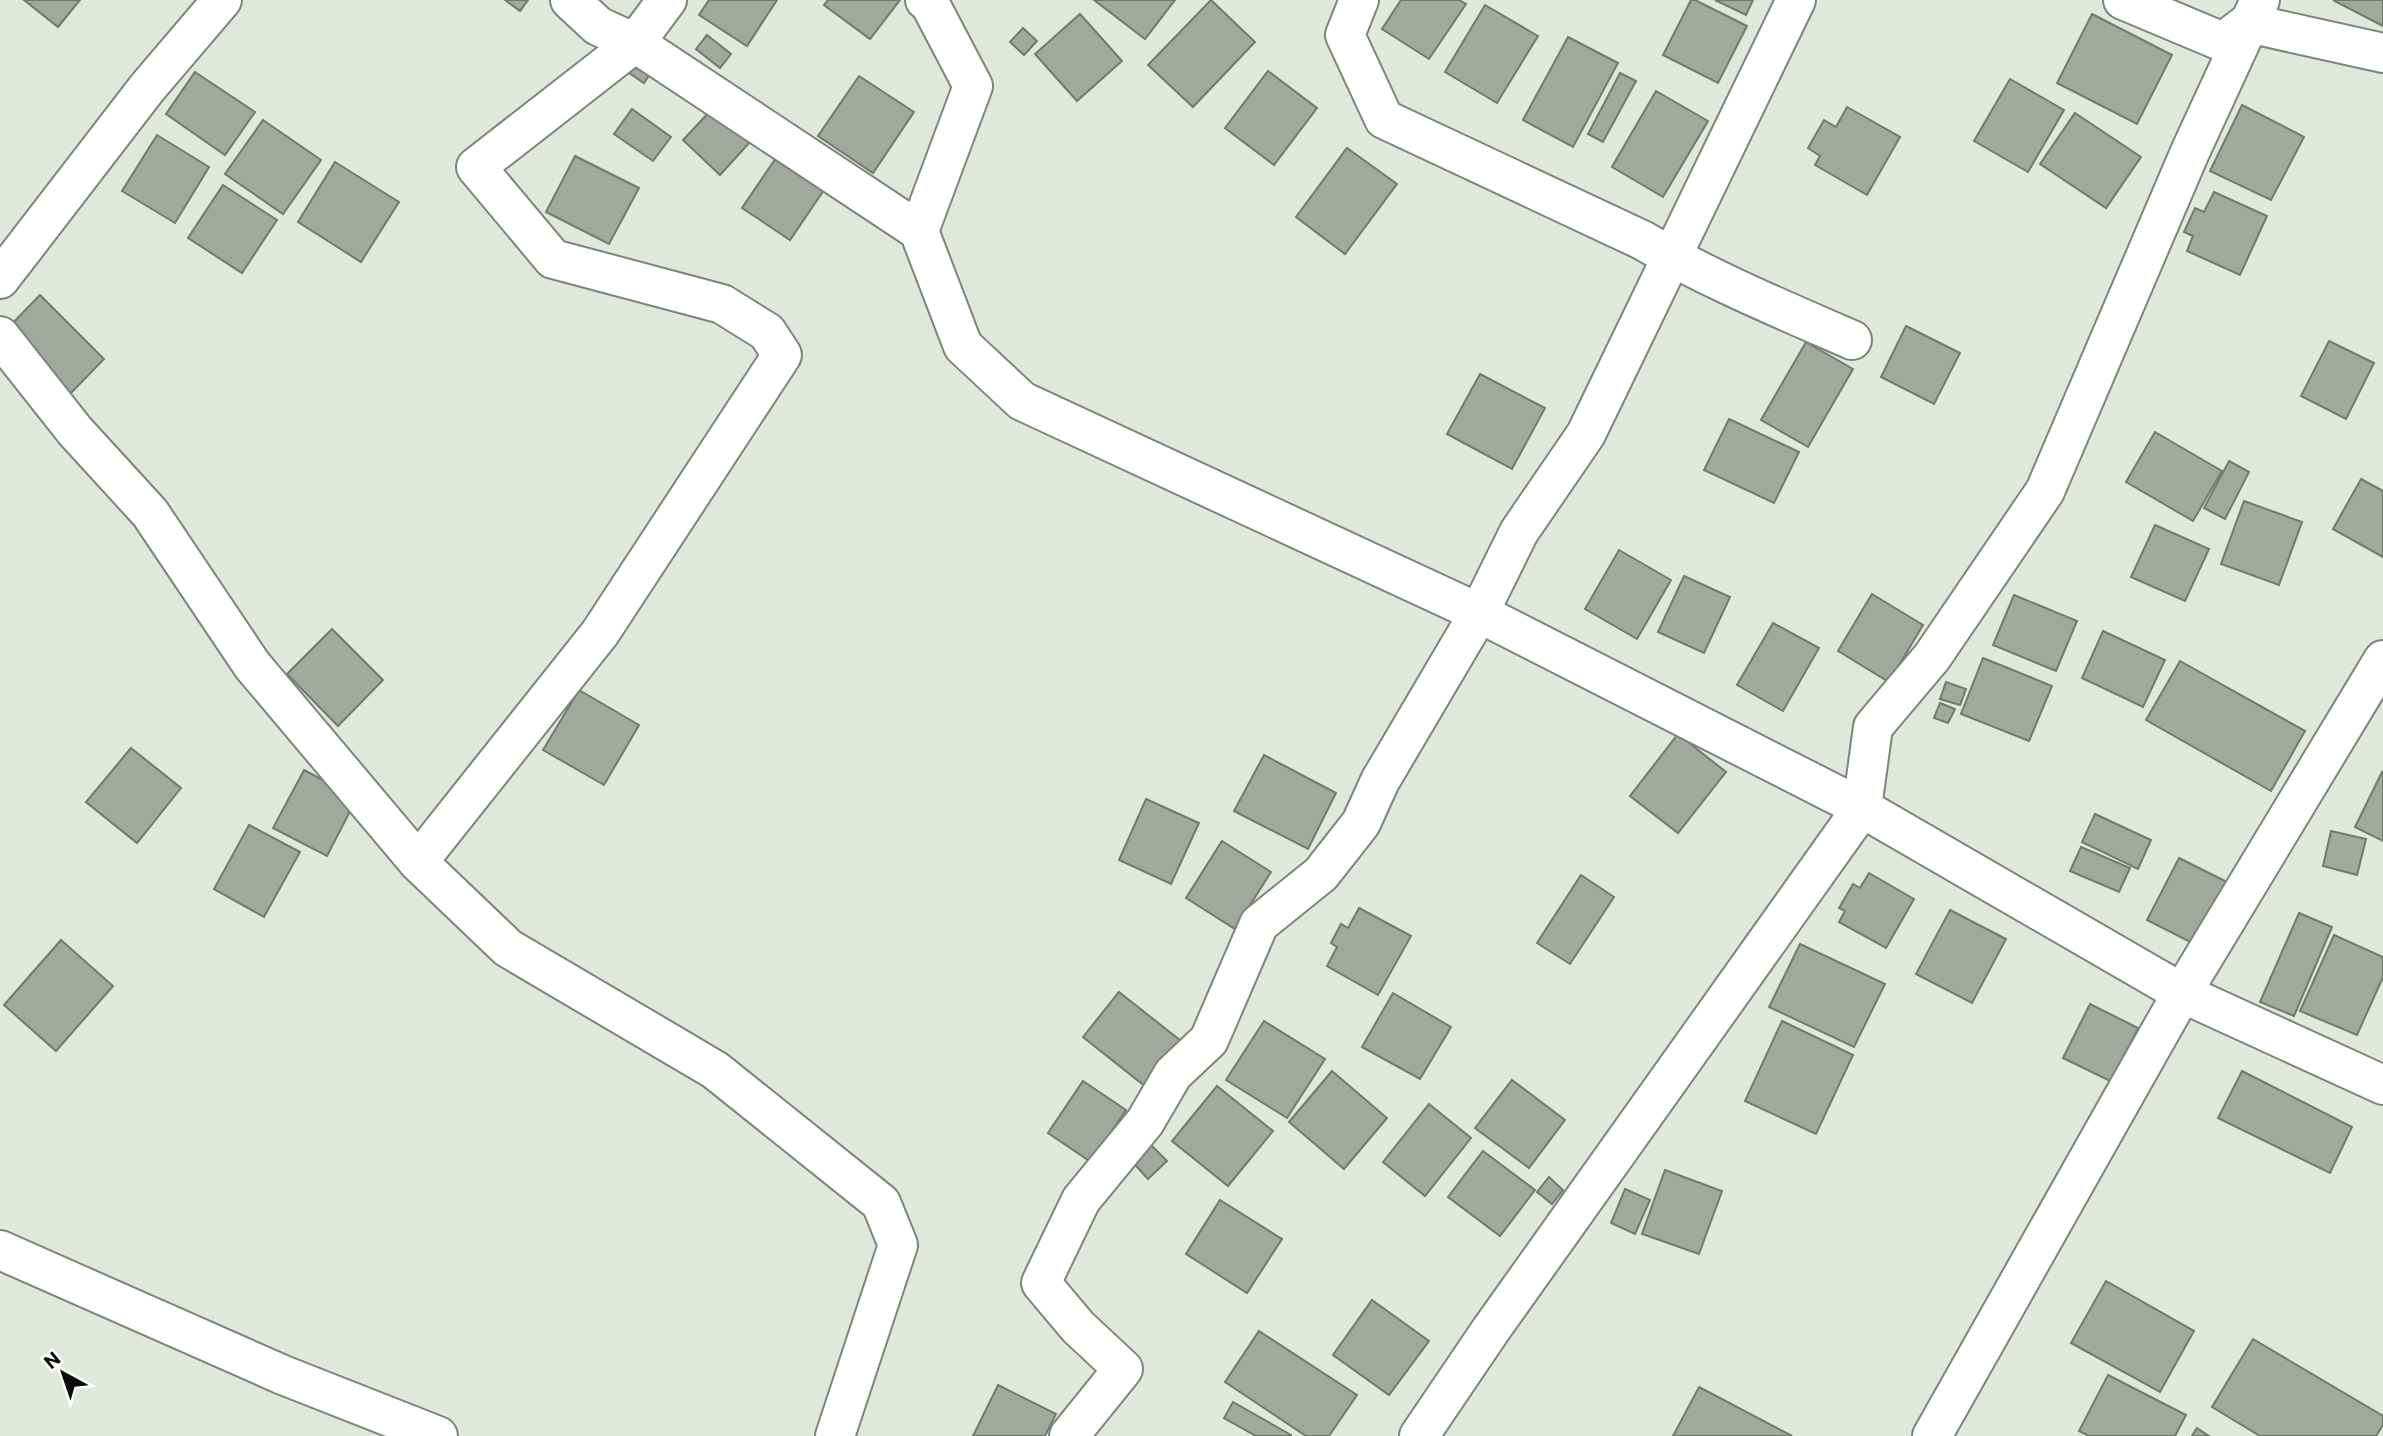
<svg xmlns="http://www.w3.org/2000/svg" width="2383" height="1436" font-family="Commissioner,sans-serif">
  <rect width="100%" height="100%" fill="#e0e8dc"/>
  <g fill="#a1a89d" stroke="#72796f" stroke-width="2">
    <path d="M24 0H80L58 27Z"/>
    <path d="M505 0H528L520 11Z"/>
    <path d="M709 0H777L747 46 699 15Z"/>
    <path d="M828 0H900L870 39 824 5Z"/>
    <path d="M1094 0H1175L1145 39Z"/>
    <path d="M1211 0 1255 42 1193 107 1148 65Z"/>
    <path d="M1401 0H1459L1466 4 1429 59 1382 29Z"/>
    <path d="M1691 0H1695L1747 26 1718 83 1663 55Z"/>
    <path d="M1715 0H1753L1746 15Z"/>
    <path d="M2333 0H2383V26Z"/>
    <path d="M1485 5 1538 36 1497 103 1445 72Z"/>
    <path d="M1080 14 1122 61 1077 101 1035 54Z"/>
    <path d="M2092 14 2172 55 2137 124 2057 83Z"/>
    <path d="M1023 28 1037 41 1024 55 1010 42Z"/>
    <path d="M707 35 731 54 720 68 696 49Z"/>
    <path d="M1568 37 1618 63 1573 147 1523 120Z"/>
    <path d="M640 57 655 66 644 83 629 73Z"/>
    <path d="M1268 71 1317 108 1274 165 1225 128Z"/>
    <path d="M195 72 255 112 225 155 166 114Z"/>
    <path d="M1620 73 1636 81 1603 142 1588 134Z"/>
    <path d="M859 76 914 112 873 173 818 136Z"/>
    <path d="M2010 79 2064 110 2028 172 1974 141Z"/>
    <path d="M1656 91 1708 121 1663 197 1612 167Z"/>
    <path d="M2242 105 2304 137 2271 200 2210 171Z"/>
    <path d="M714 107 750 142 720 175 683 140Z"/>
    <path d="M1847 107 1900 137 1867 195 1815 165 1820 156 1808 148 1824 120 1836 127Z"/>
    <path d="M632 109 671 137 653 161 614 134Z"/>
    <path d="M2075 113 2141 157 2106 208 2040 164Z"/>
    <path d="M263 120 321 160 283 214 225 174Z"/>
    <path d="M157 135 209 167 175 223 122 191Z"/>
    <path d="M1347 148 1397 184 1345 254 1296 217Z"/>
    <path d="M778 155 826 187 790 240 742 208Z"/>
    <path d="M575 156 639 188 609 244 546 212Z"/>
    <path d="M335 162 399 202 361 262 298 222Z"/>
    <path d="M223 185 277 220 242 273 188 238Z"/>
    <path d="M2214 192 2267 216 2240 275 2187 251 2193 236 2184 232 2195 208 2204 212Z"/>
    <path d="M40 295 104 359 68 396 4 332Z"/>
    <path d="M1906 326 1960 353 1934 404 1881 377Z"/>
    <path d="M2329 341 2374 363 2346 419 2301 396Z"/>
    <path d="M1806 342 1853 369 1808 447 1761 420Z"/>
    <path d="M1480 374 1545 408 1512 469 1447 434Z"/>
    <path d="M1729 419 1799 452 1774 503 1704 470Z"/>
    <path d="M2155 432 2222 471 2193 521 2126 482Z"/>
    <path d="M2229 461 2249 472 2225 519 2204 508Z"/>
    <path d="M2361 479 2383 491V557L2333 529Z"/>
    <path d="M2244 501 2302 522 2279 585 2221 564Z"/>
    <path d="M2155 525 2209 549 2185 601 2131 577Z"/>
    <path d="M1619 550 1671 580 1637 639 1585 609Z"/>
    <path d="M1684 576 1730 597 1704 653 1658 632Z"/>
    <path d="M1872 594 1923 625 1889 682 1838 651Z"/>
    <path d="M2014 595 2077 621 2056 671 1993 645Z"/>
    <path d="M1773 623 1819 648 1783 711 1737 685Z"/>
    <path d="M332 629 383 680 338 726 287 674Z"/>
    <path d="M2103 631 2165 660 2143 707 2082 678Z"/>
    <path d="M1983 658 2052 686 2029 741 1961 714Z"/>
    <path d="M2180 661 2305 731 2271 791 2146 720Z"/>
    <path d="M1946 682 1966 689 1960 705 1940 699Z"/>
    <path d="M579 690 639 725 604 785 543 750Z"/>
    <path d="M1940 703 1955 709 1948 723 1934 718Z"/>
    <path d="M1678 734 1726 772 1678 833 1630 796Z"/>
    <path d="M131 748 181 788 137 843 86 802Z"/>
    <path d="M1264 755 1336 793 1308 849 1234 811Z"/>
    <path d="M304 770 357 798 327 856 273 828Z"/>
    <path d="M2382 772 2383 773V841L2355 827Z"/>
    <path d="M1146 799 1199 823 1171 884 1119 860Z"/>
    <path d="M2095 814 2151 840 2138 869 2082 842Z"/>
    <path d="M249 825 300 852 264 917 214 889Z"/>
    <path d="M2331 831 2366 839 2357 875 2323 866Z"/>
    <path d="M1222 841 1271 872 1235 929 1186 898Z"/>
    <path d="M2081 847 2130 868 2119 892 2070 871Z"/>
    <path d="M2179 858 2233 885 2200 947 2147 920Z"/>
    <path d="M1869 873 1914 899 1886 948 1839 922 1845 911 1839 908 1853 884 1860 888Z"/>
    <path d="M1581 875 1614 897 1570 964 1537 943Z"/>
    <path d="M1359 908 1411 936 1378 995 1327 966 1337 947 1331 943 1341 924 1348 928Z"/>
    <path d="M1950 910 2006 939 1972 1003 1916 974Z"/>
    <path d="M2299 913 2332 927 2294 1016 2260 1002Z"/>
    <path d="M2334 935 2383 957V977L2357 1035 2300 1011Z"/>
    <path d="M61 940 113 986 56 1051 4 1005Z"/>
    <path d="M1800 944 1885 984 1854 1047 1769 1007Z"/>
    <path d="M1119 992 1181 1041 1146 1087 1083 1037Z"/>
    <path d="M1393 993 1451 1027 1420 1079 1362 1047Z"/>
    <path d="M2090 1004 2138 1028 2112 1082 2063 1058Z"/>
    <path d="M1264 1021 1325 1059 1287 1118 1226 1080Z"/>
    <path d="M1782 1021 1853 1055 1816 1134 1745 1101Z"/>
    <path d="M1332 1071 1387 1118 1344 1169 1289 1122Z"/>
    <path d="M2242 1071 2352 1127 2330 1173 2218 1118Z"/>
    <path d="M1512 1080 1565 1120 1529 1168 1475 1128Z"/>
    <path d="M1083 1081 1126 1110 1091 1162 1048 1133Z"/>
    <path d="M1217 1086 1273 1131 1228 1186 1172 1141Z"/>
    <path d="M1429 1104 1471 1138 1425 1196 1383 1162Z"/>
    <path d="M1147 1141 1167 1161 1148 1179 1129 1158Z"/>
    <path d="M1483 1151 1535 1190 1500 1236 1448 1197Z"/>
    <path d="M1665 1170 1722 1191 1699 1254 1642 1234Z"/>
    <path d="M1549 1177 1563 1190 1552 1204 1537 1192Z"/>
    <path d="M1625 1189 1650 1200 1635 1234 1611 1223Z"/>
    <path d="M1220 1200 1282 1239 1247 1293 1186 1254Z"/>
    <path d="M2106 1281 2194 1331 2160 1392 2071 1343Z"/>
    <path d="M1372 1300 1429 1341 1389 1395 1333 1355Z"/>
    <path d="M1259 1331 1357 1395 1329 1436H1306L1225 1382Z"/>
    <path d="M2253 1339 2383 1416V1425L2376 1436H2260L2212 1407Z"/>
    <path d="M2108 1375 2186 1415 2175 1436H2089L2079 1431Z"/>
    <path d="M998 1385 1056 1414 1045 1436H973Z"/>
    <path d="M1699 1387 1792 1436H1673Z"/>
    <path d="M1233 1402 1291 1435V1436H1256L1224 1418Z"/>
    <path d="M2197 1428 2209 1436H2192Z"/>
  </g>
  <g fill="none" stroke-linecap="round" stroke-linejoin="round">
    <defs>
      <g id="minor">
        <path d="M570 0 598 26 635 43 919 231 963 346 1022 401 1479 613 1862 808 1873 727 1932 657 2045 491 2190 152 2260 0"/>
        <path d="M1359 0 1345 35 1384 119 1642 240C1709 279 1781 309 1852 340"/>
        <path d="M2123 0 2223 42 2248 23 2383 53"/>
        <path d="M919 231 973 86 930 4 925 0"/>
        <path d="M0 279 147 88 222 0"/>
        <path d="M0 336 75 431 150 513 252 665 418 862 508 948 715 1070 881 1203 898 1245 835 1436"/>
        <path d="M418 862 600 633 782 355 767 332 722 304 553 259 476 167 635 43 667 0"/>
        <path d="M0 1250 283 1375 438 1436"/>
        <path d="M1069 1436 1123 1369 1078 1327 1041 1283 1081 1200 1145 1122 1173 1074 1209 1040 1259 924 1321 874 1361 823 1380 781 1479 613 1519 532 1586 434 1796 0"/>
        <path d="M1419 1436 1490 1331 1862 808 2182 993 2383 1085"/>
        <path d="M1932 1436 2182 993 2383 660"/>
      </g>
    </defs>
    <use href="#minor" stroke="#7d857a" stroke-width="42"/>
    <use href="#minor" stroke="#fff" stroke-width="38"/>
  </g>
  <g transform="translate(63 1373) rotate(320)" stroke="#ffffff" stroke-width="5" paint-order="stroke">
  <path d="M0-5L12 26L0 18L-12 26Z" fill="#0a0d09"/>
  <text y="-10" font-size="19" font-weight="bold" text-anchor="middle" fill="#0a0d09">N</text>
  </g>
</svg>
